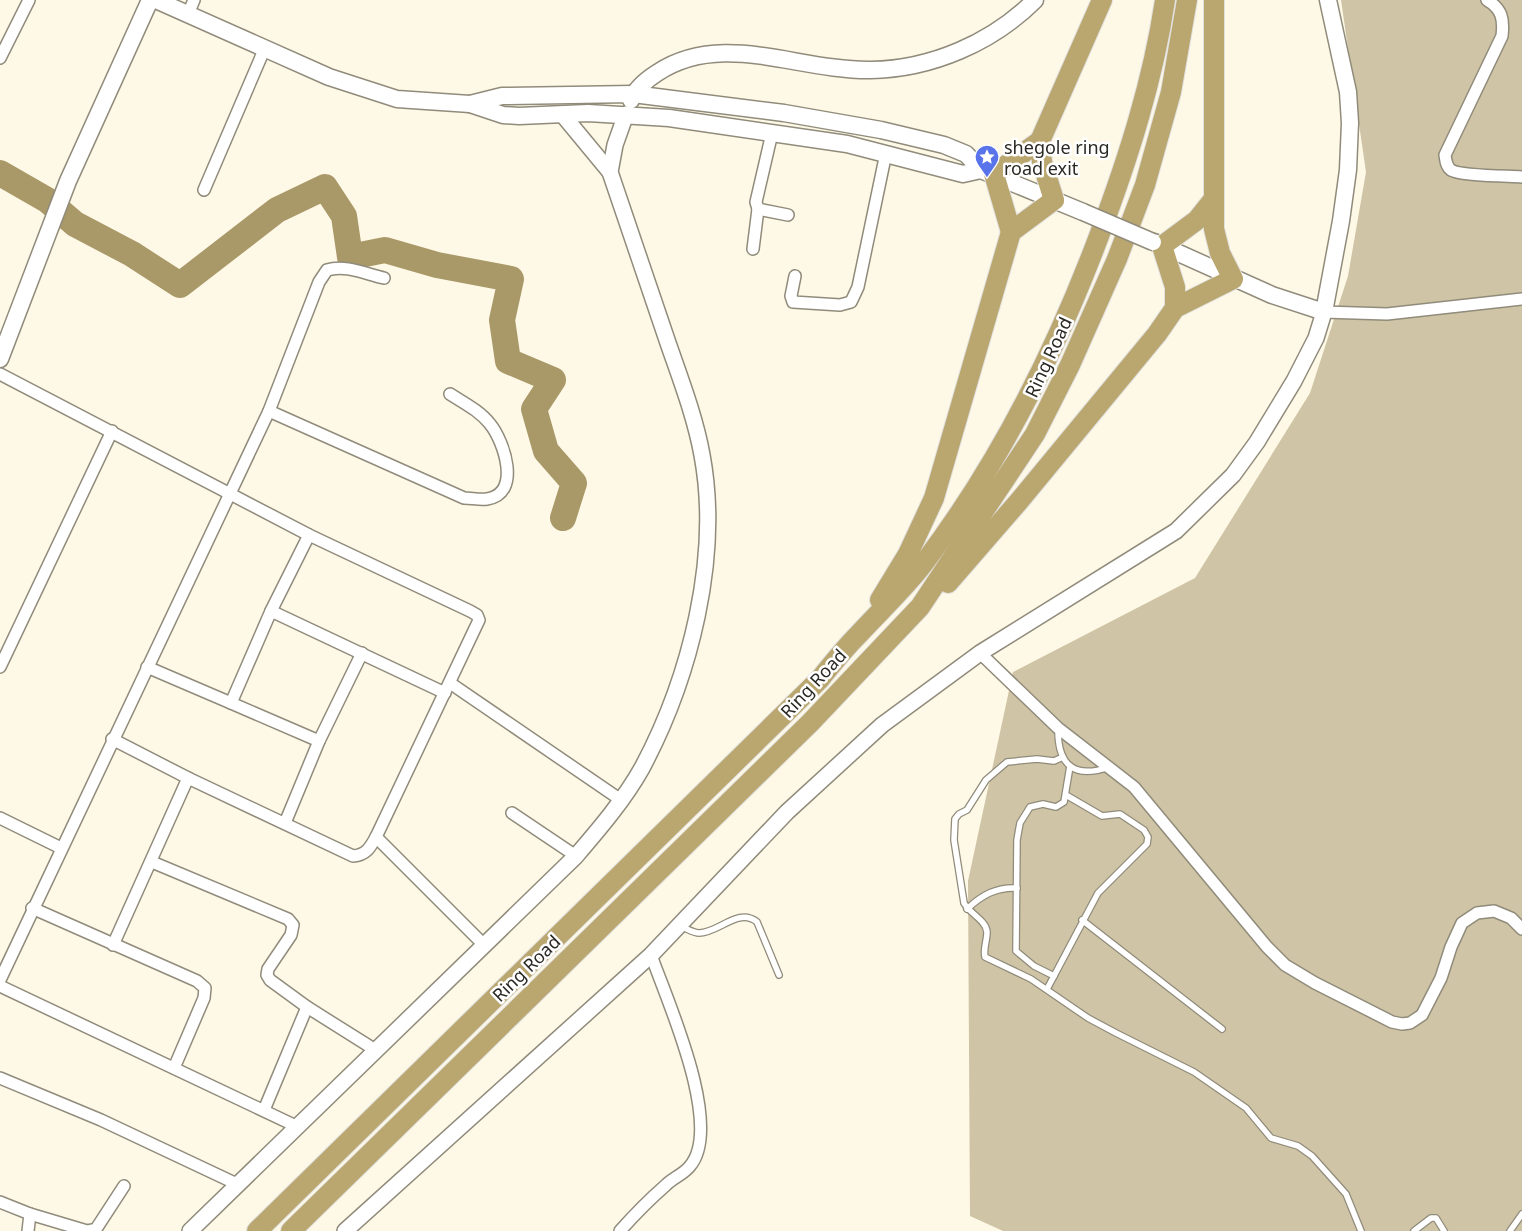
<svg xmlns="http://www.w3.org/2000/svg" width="1522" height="1231" font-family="'Noto Sans',sans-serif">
  <rect width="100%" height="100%" fill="#fef8e6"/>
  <path fill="#cfc4a5" d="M1341 0H1522V1231H1003L970 1216 968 881 1013 672 1195 578 1310 393 1348 276 1366 172Z"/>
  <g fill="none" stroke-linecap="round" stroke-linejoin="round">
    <path stroke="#a99868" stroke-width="26" d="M0 173 47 200 75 224 132 254 180 285 277 210 325 187 344 216 350 257 385 250 437 265 511 279 502 320 508 361 553 380 534 409 546 451 574 483 563 518"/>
    <defs>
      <g id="service">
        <path d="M1058 730C1058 766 1075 779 1109 767"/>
        <path d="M1063 757 1054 761 1037 759 1007 762 986 780 967 810 959 814 955 819 954 840 964 903C970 914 986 920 987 932 987 941 983 949 985 957L1031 979 1088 1018 1116 1033 1194 1072 1246 1108 1271 1138 1298 1146 1312 1156 1346 1194 1361 1231"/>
        <path d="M1066 795 1102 816 1120 814 1144 830 1148 837 1147 844 1098 893 1054 976 1034 966 1016 951 1017 840 1020 823 1030 807 1043 804 1056 807 1064 802 1070 766"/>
        <path d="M967 909C982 895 996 887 1017 888"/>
        <path d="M1082 920 1222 1029"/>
        <path d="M680 926C686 928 693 933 699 933 719 933 738 907 757 922L779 975"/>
        <path d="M1047 989 1054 976"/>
        <path d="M1414 1231 1431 1218H1436L1444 1231"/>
        <path d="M1510 1231 1522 1214"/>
      </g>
      <g id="minor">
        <path d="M1487 0C1502 9 1504 19 1502 36L1445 155C1446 161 1446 166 1451 170 1460 176 1509 176 1522 177"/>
        <path d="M188 14 194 0"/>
        <path d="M0 58 29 0"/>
        <path d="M772 133 756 202 758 209 788 215"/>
        <path d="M204 190 264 50"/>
        <path d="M753 249 758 209"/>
        <path d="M795 276 791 296 793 302 840 305 851 302 858 287 886 153"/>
        <path d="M1324 312 1387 314 1522 299"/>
        <path d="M0 374 309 535 470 611 477 615 479 620 376 837C370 848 366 855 353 856L188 778 112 739"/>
        <path d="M269 411 464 498C471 498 480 500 487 499 522 494 504 441 490 424 480 411 464 403 450 394"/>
        <path d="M271 611 445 693"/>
        <path d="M980 653 1058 728 1134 787 1267 947 1285 965 1315 983 1392 1022 1402 1024 1410 1023 1422 1015 1441 978 1451 947 1462 923 1477 913 1494 911 1511 918 1522 929"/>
        <path d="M0 667 112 431"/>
        <path d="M147 667 231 703"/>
        <path d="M450 683 621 800"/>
        <path d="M319 741 362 653"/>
        <path d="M512 813 576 856"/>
        <path d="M0 818 61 848"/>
        <path d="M285 823 319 741 231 703 271 611 309 535"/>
        <path d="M376 837 485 946"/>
        <path d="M152 862 288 919 293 925 291 935 268 969 267 975 270 980 307 1007 264 1110"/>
        <path d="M32 908 197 981 205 988 204 998 174 1068"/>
        <path d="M113 945 188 778"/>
        <path d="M0 980 269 411 319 282 327 270C345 264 366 274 384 278"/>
        <path d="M0 986 298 1127"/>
        <path d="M307 1007 377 1051"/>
        <path d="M0 1078 101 1120 239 1185"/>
        <path d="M0 1202 30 1214 28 1231"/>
        <path d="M30 1214 87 1231 96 1229 124 1186"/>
        <path d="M620 1231C635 1214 650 1199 666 1185 673 1178 684 1174 690 1166 724 1126 667 1000 651 955"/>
      </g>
      <g id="tertiary">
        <path d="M562 114 610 172"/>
        <path d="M190 1231 576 856C600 828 624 800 642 768 690 678 721 557 702 455 695 416 680 378 667 340 648 284 629 228 610 172L615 145 626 114"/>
        <path d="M345 1231 651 955 787 812 882 725 980 653 1176 531 1233 475 1257 442 1294 381 1316 338 1324 312"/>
      </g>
      <g id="secondary">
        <path d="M156 0 329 77 397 99 470 104 503 115 519 116 588 113 669 118 847 144 963 174 981 170"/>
        <path d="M631 100C636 88 646 80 657 73 722 30 797 71 871 70 931 69 992 43 1035 0"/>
        <path d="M470 104 502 96 633 94 784 113 881 130 944 145 966 154 981 170 1083 212"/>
        <path d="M1154 242 1272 295 1324 312 1341 221 1348 170 1350 123 1348 92 1328 0"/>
        <path d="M0 359 68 181 150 0"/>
      </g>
      <g id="trunk">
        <path d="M1011 232 994 174 1040 141"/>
        <path d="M1175 308V287L1162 246 1197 220 1213 200"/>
        <path d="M948 583 1020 500 1157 334 1175 308 1233 279 1220 253 1214 229V0"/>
        <path d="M880 600 908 554 934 498 1011 232 1054 200 1042 162 1040 141 1102 0"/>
        <path d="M257 1231 820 679C832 664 844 649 858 635 880 611 904 589 924 563 1000 463 1055 353 1099 236 1128 159 1153 81 1165 0"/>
        <path d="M291 1231 810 723 920 607 1035 434 1070 365 1117 259 1145 185 1171 92 1187 0"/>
      </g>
    </defs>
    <use href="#service" stroke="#908b7b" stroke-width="8"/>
    <use href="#minor" stroke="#908b7b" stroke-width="14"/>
    <use href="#tertiary" stroke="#908b7b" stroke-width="18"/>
    <use href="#secondary" stroke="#908b7b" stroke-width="19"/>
    <use href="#trunk" stroke="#e1e1e0" stroke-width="22"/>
    <use href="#service" stroke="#fff" stroke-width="5.5"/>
    <use href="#minor" stroke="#fff" stroke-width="11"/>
    <use href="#tertiary" stroke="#fff" stroke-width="15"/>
    <use href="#secondary" stroke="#fff" stroke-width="16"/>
    <use href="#trunk" stroke="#baa66f" stroke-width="20"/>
    <defs>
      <path id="secondary-bridge" d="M1083 212 1153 242"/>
    </defs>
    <use href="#secondary-bridge" stroke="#908b7b" stroke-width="19" stroke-linecap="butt"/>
    <use href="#secondary-bridge" stroke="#fff" stroke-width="16"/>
  </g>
  <defs>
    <symbol id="sight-pin" viewBox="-11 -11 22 30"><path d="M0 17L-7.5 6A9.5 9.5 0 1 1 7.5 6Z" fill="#5974ea" stroke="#fff"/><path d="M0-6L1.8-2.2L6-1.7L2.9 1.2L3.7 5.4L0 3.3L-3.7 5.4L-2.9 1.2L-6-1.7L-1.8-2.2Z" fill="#fff"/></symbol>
  </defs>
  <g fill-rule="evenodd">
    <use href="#sight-pin" x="973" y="143" width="28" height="38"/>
  </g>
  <g text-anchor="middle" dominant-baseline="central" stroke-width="5" stroke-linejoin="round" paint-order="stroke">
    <g font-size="18" fill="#2b2923" stroke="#fff" text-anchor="start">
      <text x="1004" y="147">shegole ring<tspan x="1004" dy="21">road exit</tspan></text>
    </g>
    <g font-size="18" fill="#2b2923" stroke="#fff">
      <text transform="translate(1048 357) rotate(-65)">Ring Road</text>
      <text transform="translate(813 683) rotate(-47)">Ring Road</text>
      <text transform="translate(526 968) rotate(-44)">Ring Road</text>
    </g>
  </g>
</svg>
